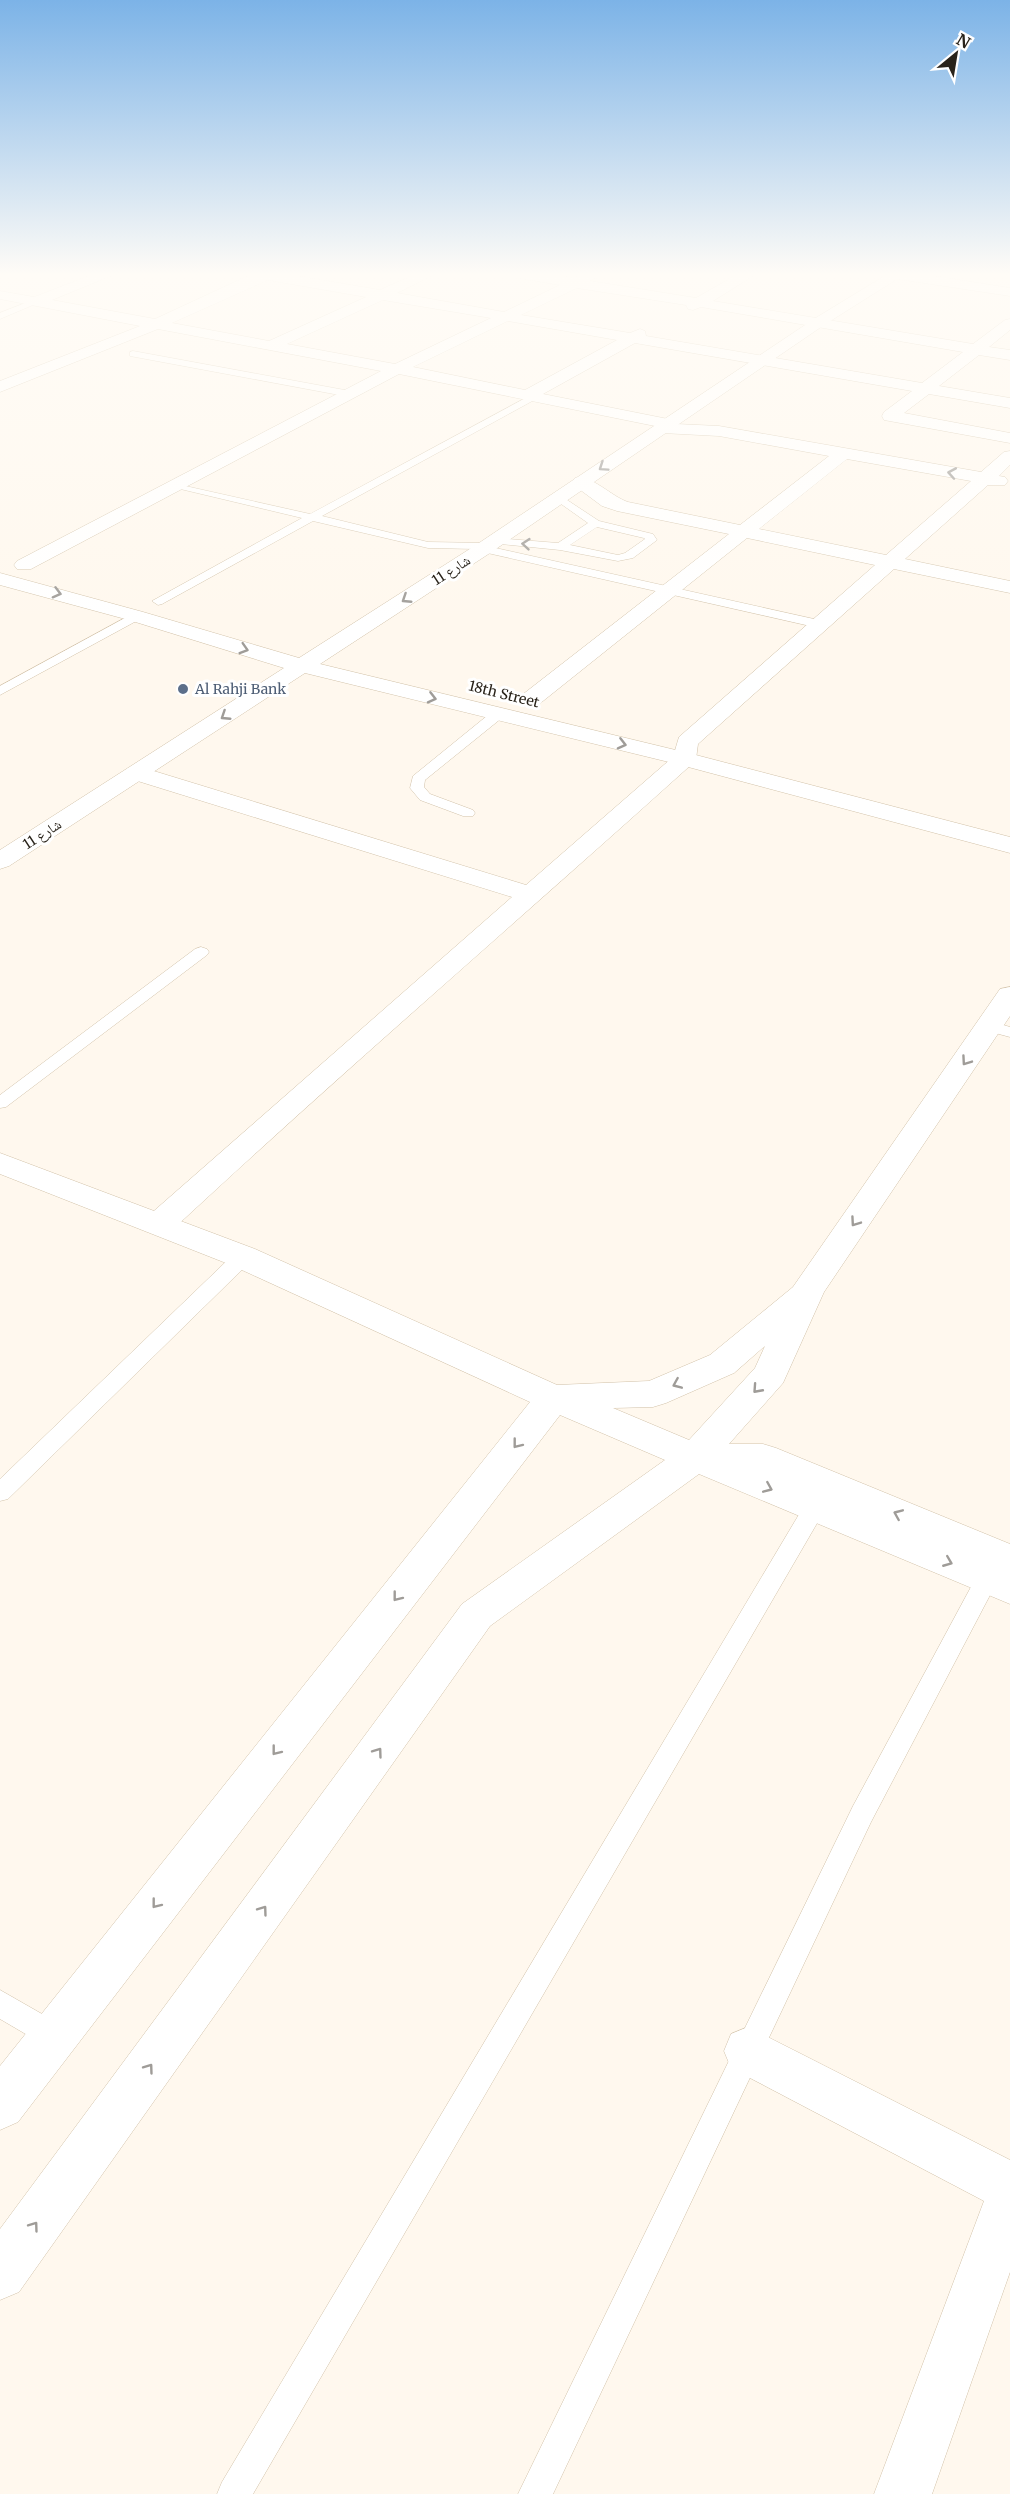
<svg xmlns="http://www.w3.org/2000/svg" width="1010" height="2494" font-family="Merriweather,'Noto Naskh Arabic',serif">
  <rect width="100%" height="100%" fill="#fff8ee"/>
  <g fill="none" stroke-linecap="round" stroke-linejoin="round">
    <defs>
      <g id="lane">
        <path d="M33 300 40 302 0 319V313Z"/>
        <path d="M133 351 350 391 355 394 350 397 130 356V352Z"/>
        <path d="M533 394 536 395V399L322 516 428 542 486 543 490 544 491 547 823 621 825 624 823 627 819 628 483 552 477 549 428 548 313 521 162 604 158 605 152 601 302 518 172 487V483L310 514Z"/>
        <path d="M558 494 599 521 653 534 657 540 633 558 618 561 560 550 491 543V539L495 538 558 543 588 523 554 499V495ZM597 527 644 538 645 539 625 553 618 555 570 545Z"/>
        <path d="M136 612 142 616 140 619 0 695V686Z"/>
        <path d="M498 710 503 711 505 714 503 717 425 780 424 787 430 794 473 810 475 813 473 816H463L420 800 410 788 413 776 493 711Z"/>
        <path d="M201 947 207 949 209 952 207 955 6 1107 0 1108V1095L195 949Z"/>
        <path d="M990 1021 1010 1027V1037L984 1030 982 1026 984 1022Z"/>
        <path d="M243 1251 250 1252 253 1257 250 1262 8 1499 0 1501V1479L236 1252Z"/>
        <path d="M815 1498 823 1501 826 1507 823 1513 253 2494H217L222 2482 807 1501Z"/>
        <path d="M987 1569 995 1572 999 1578 871 1822 553 2494H518L853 1806 979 1572Z"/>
        <path d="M0 1990 63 2026 67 2036 63 2046 53 2050 0 2019Z"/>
      </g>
      <g id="street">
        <path d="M94 274H115L52 300 155 319 252 274H286L380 290 416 274H435L397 293 504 312 560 285 519 278 512 274H548L574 278 582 274H601L590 281 696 298 738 274H756L713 301 973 344 1005 320 1010 319V330L989 347 1010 350V360L979 355 939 386 1010 398V408L929 394 904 413 1010 433V443L884 420 882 416 884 412 912 391 635 343 543 394 668 419 676 424 719 426 981 472 1004 452 1010 451V465L999 476 1005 477 1008 481 1005 485H988L905 559 1010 581V593L894 569 698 744 696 759 692 764C519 920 342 1072 171 1231L159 1235 147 1231 143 1224 147 1217 512 897 128 778 124 773 128 768 136 766 144 768 526 885 673 757 679 737 875 565 747 538 538 705 530 707 522 705 519 700 522 695 729 534 617 511 602 506 575 486 572 482 575 478C591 474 612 497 628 502L740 525 829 456 719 436 662 433 656 432 655 426 399 374 31 569H17L14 565 17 561 381 371 158 329 0 392V381L140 326 0 299V291L34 297ZM268 280 366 297 269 341 172 323ZM577 288 686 305 688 309 693 310 701 307 963 352 922 383 646 336 645 331 640 329 630 333 521 315ZM383 300 491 318 395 364 287 344ZM508 321 617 340 525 390 413 367ZM847 459 971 481 886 555 759 529Z"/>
        <path d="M921 274 1010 288V296L898 279 891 275Z"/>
        <path d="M748 2027 1010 2160V2272L932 2494H874L984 2201 731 2068 724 2051 731 2034Z"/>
      </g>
      <g id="secondary">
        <path d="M888 274H905L824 325 490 553 320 664 692 754 1010 837V853L677 764 305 673 9 866 0 869V850L284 668 129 620 0 585V573L143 612 299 658 476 545 814 319Z"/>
        <path d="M1010 987V1016L824 1292 783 1383 729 1444H763L776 1448 1010 1544V1604L699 1474 490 1626 19 2292 0 2300V2229L462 1604 665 1460 560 1415 18 2122 0 2130V2066L530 1402 231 1265 0 1174V1153L255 1249 557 1385 649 1381 710 1355 793 1287 1000 989ZM765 1346 755 1368 689 1440 613 1408 653 1407 666 1403 734 1373Z"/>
      </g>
    </defs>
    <use href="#lane" stroke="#d2c2a9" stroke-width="1"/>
    <use href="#street" stroke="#d2c2a9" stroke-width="1"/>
    <use href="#secondary" stroke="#d2c2a9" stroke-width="1"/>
    <use href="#lane" fill="#fff" fill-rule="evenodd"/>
    <use href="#street" fill="#fff" fill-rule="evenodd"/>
    <use href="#secondary" fill="#fff" fill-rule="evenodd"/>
  </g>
  <defs><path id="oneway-chevron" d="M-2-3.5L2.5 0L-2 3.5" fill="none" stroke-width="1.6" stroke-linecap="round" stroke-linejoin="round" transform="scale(1.5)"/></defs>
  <g stroke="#9f9c98">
    <use href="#oneway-chevron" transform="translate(603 467) rotate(146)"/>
    <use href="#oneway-chevron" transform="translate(952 473) rotate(-170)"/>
    <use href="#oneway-chevron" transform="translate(526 544) rotate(-175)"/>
    <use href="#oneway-chevron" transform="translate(57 593) rotate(15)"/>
    <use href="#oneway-chevron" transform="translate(406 599) rotate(147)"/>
    <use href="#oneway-chevron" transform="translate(244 649) rotate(17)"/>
    <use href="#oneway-chevron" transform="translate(432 698) rotate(14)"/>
    <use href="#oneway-chevron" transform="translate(225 716) rotate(147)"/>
    <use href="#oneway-chevron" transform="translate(622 744) rotate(14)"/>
    <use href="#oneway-chevron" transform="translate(966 1061) rotate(125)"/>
    <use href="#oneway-chevron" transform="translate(855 1222) rotate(125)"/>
    <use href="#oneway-chevron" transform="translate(677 1384) rotate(157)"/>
    <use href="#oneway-chevron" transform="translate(757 1389) rotate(132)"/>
    <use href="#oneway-chevron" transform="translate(517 1444) rotate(128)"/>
    <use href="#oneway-chevron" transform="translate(768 1488) rotate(23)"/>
    <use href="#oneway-chevron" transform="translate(898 1514) rotate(-157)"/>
    <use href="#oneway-chevron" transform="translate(948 1562) rotate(22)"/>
    <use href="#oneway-chevron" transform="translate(397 1597) rotate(128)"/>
    <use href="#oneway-chevron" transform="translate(276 1751) rotate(128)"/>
    <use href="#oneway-chevron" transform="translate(378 1752) rotate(-54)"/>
    <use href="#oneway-chevron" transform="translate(156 1904) rotate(128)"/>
    <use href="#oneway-chevron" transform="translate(263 1910) rotate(-54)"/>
    <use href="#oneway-chevron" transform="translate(149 2068) rotate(-54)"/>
    <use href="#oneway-chevron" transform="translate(34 2226) rotate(-54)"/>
  </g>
  <linearGradient id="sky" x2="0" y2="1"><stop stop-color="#7cb3e7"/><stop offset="0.44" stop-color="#fffcf7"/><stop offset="1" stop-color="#fffcf7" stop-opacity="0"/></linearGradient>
  <rect width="1010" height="624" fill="url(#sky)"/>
  <circle fill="#5c6f8a" stroke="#fff" stroke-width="2" cx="183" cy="689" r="6"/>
  <g text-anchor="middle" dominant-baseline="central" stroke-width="6" stroke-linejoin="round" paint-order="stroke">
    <g font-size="14" fill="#29231a" stroke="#fff">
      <text transform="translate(451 570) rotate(-33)">شارع 11</text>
      <text transform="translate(504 694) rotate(14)">18th Street</text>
      <text transform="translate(42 834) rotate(-33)">شارع 11</text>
    </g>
    <g font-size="14" fill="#4e5e75" stroke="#fff" text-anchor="start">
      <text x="195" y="689">Al Rahji Bank</text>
    </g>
  </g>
  <g transform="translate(956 54) rotate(30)" stroke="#ffffff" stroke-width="4.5" paint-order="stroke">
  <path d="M0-4.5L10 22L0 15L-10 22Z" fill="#29231a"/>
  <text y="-9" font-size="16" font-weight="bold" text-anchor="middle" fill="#29231a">N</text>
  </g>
</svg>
